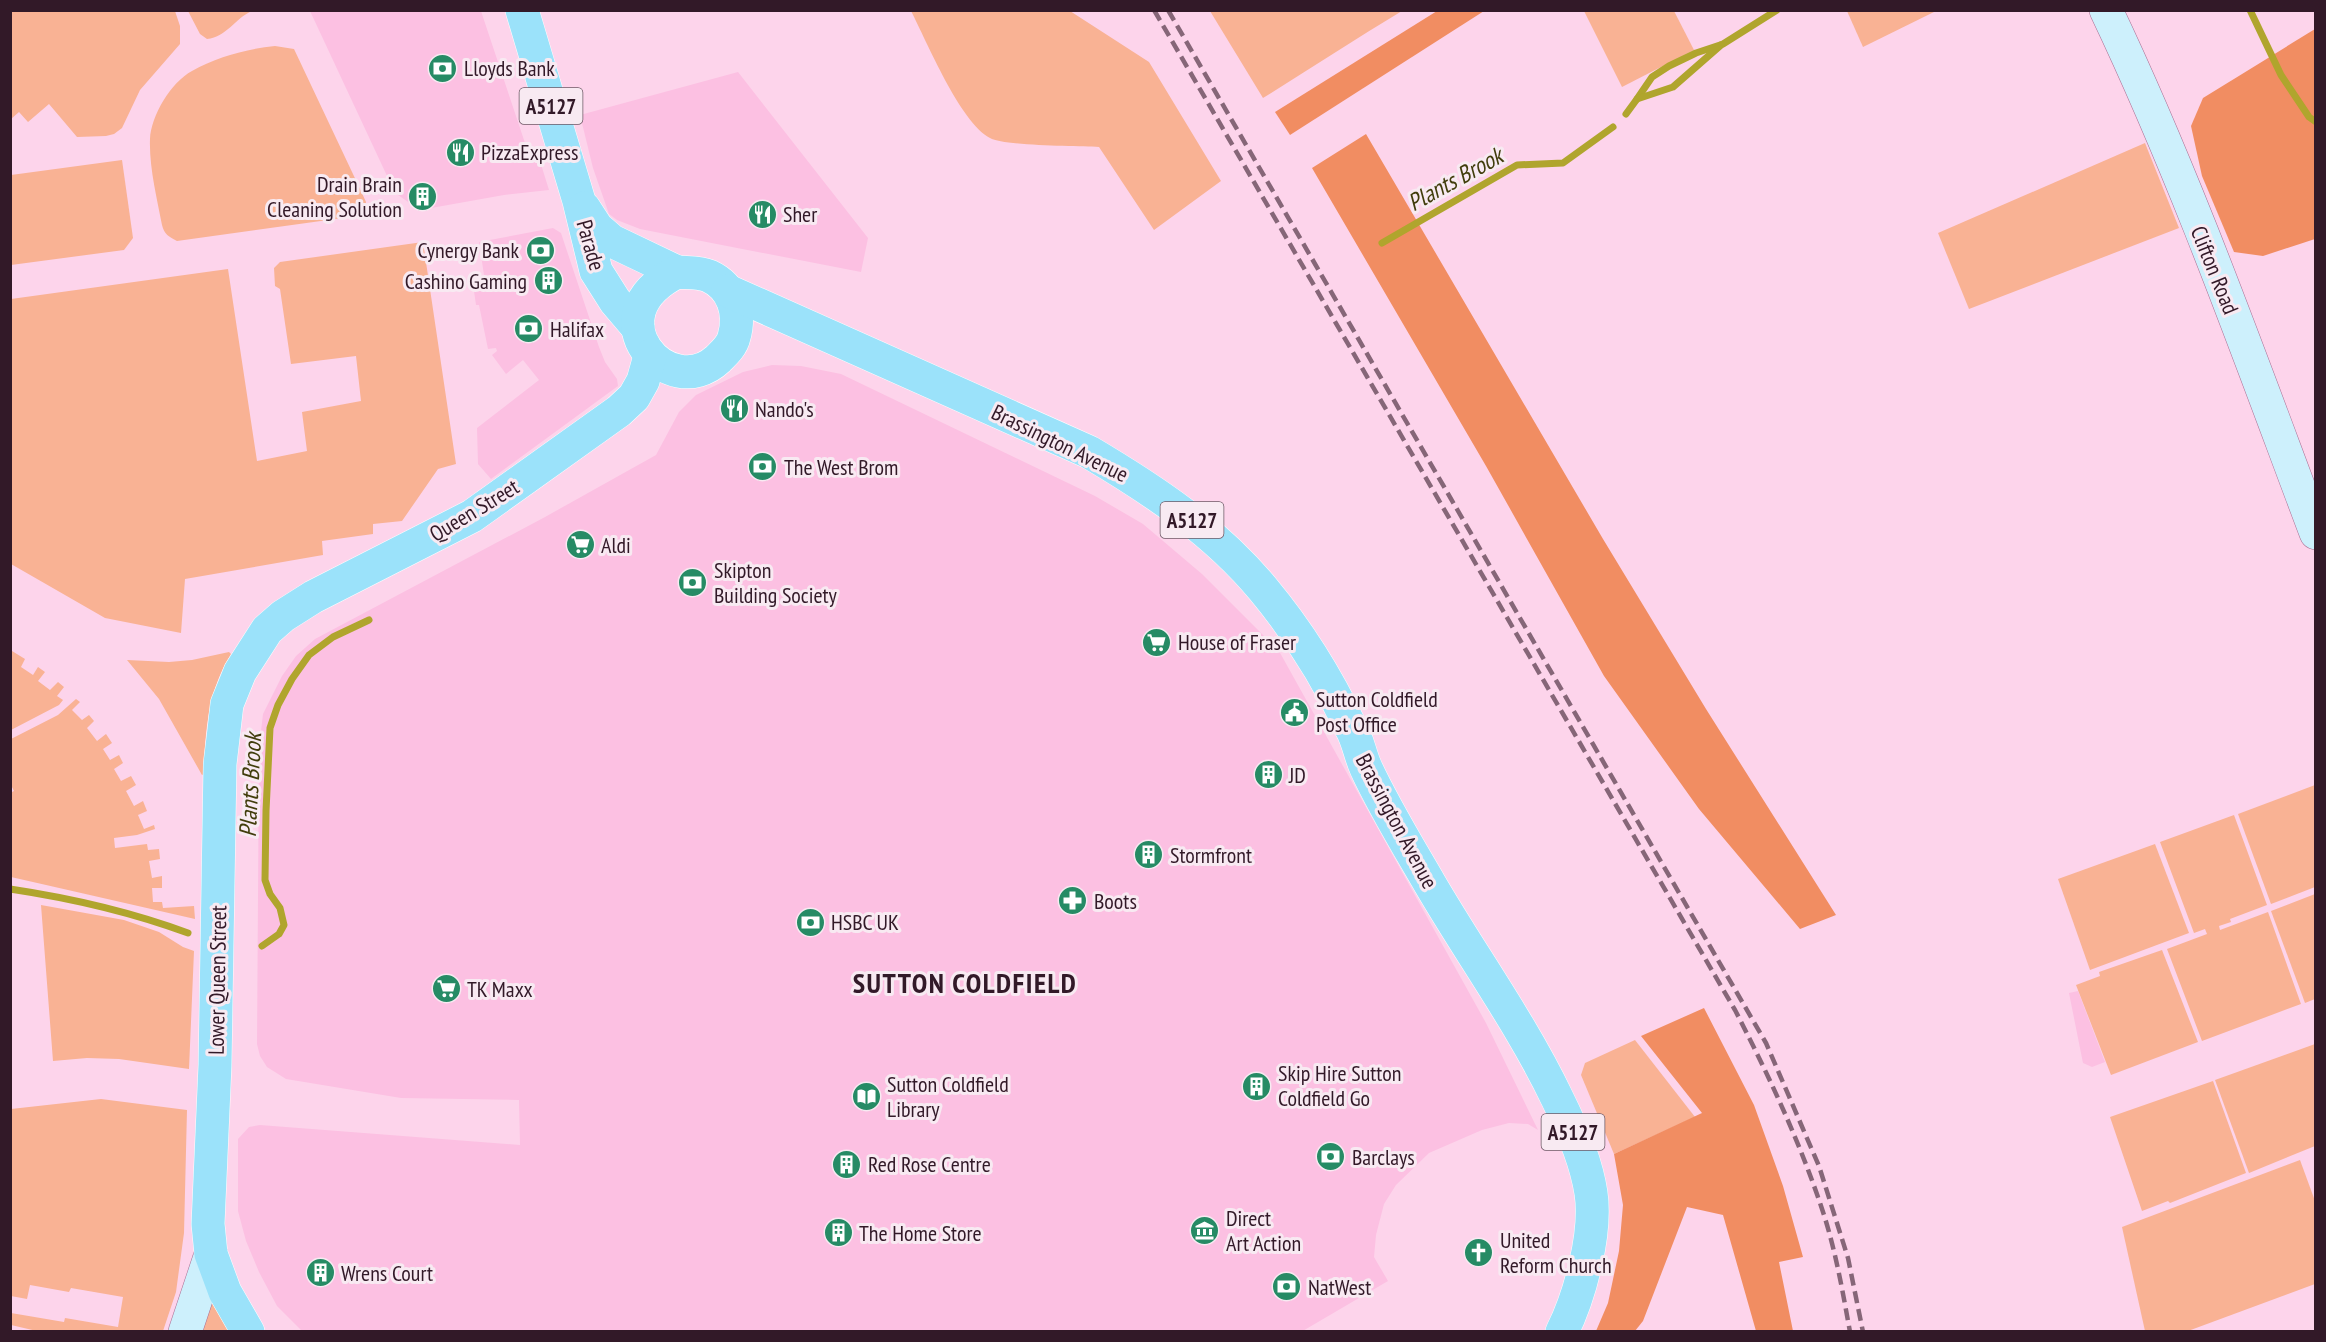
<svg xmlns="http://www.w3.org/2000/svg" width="2326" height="1342" font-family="'PT Sans Narrow',sans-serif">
  <rect width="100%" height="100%" fill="#fdd4eb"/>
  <g fill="#fcc0e2">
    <path d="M310 11H481L530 158H539L549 190 504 195 420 210 395 193Z"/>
    <path d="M738 72 868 238 861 272 640 229 617 220 609 214 593 168 580 115Z"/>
    <path d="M553 228 561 233 599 347 605 362 617 379 618 386 491 479 478 464 477 428 539 380 523 360 506 374 492 355 497 351 496 348 488 349 479 305H476L472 277 484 275 479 242Z"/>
    <path d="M772 365 801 366 841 374 1095 496 1143 524 1202 574 1279 651 1486 1023 1538 1130 1528 1124 1509 1123 1482 1130 1429 1153 1396 1185 1384 1204 1376 1235 1374 1257 1388 1281 1301 1332H303L277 1306 259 1272 246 1241 238 1211V1139L249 1127 260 1125 520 1145 519 1100 401 1098 286 1079 267 1067 260 1056 257 1044 259 748 263 714 282 676 296 656 315 639 545 517 656 455 679 412 696 395 743 372Z"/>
    <path d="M2078 991 2105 1062 2092 1067 2083 1063 2069 993Z"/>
  </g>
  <g fill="#f9b294">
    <path d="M11 10 175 11 180 26V44L140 90 122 128 114 134 106 136 77 137 49 104 28 122 19 112 11 119Z"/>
    <path d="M188 11H252C235 18 227 37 207 39L200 34Z"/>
    <path d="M911 11H1070L1149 62 1221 181 1154 230 1099 147C1079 146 1004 146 990 138 960 122 927 42 911 11Z"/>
    <path d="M1210 11H1402C1355 39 1310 69 1263 98Z"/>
    <path d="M1584 11H1674L1694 50 1622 87Z"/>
    <path d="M1847 11H1936L1863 47Z"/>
    <path d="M275 46 294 49 361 191 366 202 365 210 357 216 177 241C169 237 164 234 162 225 157 198 149 167 150 139 151 116 171 82 192 71 217 57 246 49 275 46Z"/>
    <path d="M2145 143 2179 228 1969 309 1938 233Z"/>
    <path d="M122 160 133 238 124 250 11 265V175Z"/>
    <path d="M423 242 456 464 438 469 402 521 373 524V534L322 541 323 555 185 579 181 633 105 618 11 564V299L228 269 257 461 307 451 302 412 361 401 356 356 291 364 280 289 275 286 274 268 280 262Z"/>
    <path d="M12 651 25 659 21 667 33 675 38 667 45 672 38 681 50 690 58 682 64 687 57 696 63 700 59 705 11 730Z"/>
    <path d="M229 652 231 654C208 691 205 731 204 774L202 775 159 699 127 660 169 662 192 660Z"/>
    <path d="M76 699 80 702 72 710 82 720 89 715 94 721 87 728 97 741 106 734 112 743 103 749 110 760 119 755 123 763 114 769 121 781 131 776 136 785 126 791 134 806 143 801 147 811 138 815 144 829 154 825 155 829 137 835 114 838 115 848 147 844 148 850 159 849 160 859 149 861 152 878 162 876V888H152L153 902H162L163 908 194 906 195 919 11 877 10 793 14 791 11 785V739L58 715Z"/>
    <path d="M2315 785V887L2271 904 2238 814Z"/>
    <path d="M2234 815 2267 905 2230 919 2231 922 2219 926 2220 930 2268 912 2301 1004 2202 1041 2167 949 2207 934 2205 929 2194 933 2160 842Z"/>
    <path d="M2155 844 2189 933 2090 970 2058 879Z"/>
    <path d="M2315 894V999L2305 1003 2271 911Z"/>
    <path d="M41 905 124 920 159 932 183 947 194 951 189 1069 119 1059 87 1058 53 1061Z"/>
    <path d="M2162 950 2198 1042 2111 1075 2076 985 2100 976 2099 972Z"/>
    <path d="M1635 1040 1695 1117 1614 1154 1581 1075 1585 1063Z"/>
    <path d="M2315 1044V1146L2249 1173 2215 1080Z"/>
    <path d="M2213 1081 2246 1173 2170 1203 2168 1201 2142 1211 2110 1117Z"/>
    <path d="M101 1099 187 1110 184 1233 176 1292 163 1331 41 1332 11 1325V1313L64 1322 65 1318 118 1327 123 1297 71 1288 69 1292 30 1285 27 1299 11 1296V1109Z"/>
    <path d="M2300 1160 2315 1201V1284L2188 1331H2145L2122 1227Z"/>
    <path d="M209 1295 229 1331 196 1332Z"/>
  </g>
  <g fill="#f18d62">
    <path d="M1437 11H1484L1290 135 1275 112Z"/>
    <path d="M2315 29V239L2263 256 2234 252 2202 176 2191 126 2203 98Z"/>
    <path d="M1366 134 1603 539 1706 709 1836 915 1800 929 1699 809 1604 676 1486 466 1312 168Z"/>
    <path d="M1704 1008 1754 1105 1783 1186 1803 1257 1779 1262 1793 1331H1756L1723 1215 1687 1207 1643 1321 1635 1331H1596L1608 1303 1619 1251 1623 1205 1614 1154 1702 1113 1641 1036Z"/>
  </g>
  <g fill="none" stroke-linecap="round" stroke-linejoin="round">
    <g stroke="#b0a52d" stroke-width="7">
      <path d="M2250 10 2281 75 2309 117 2316 122"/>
      <path d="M1637 99 1652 77 1669 66 1696 53 1723 44 1777 10"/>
      <path d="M1626 114 1637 99 1673 87 1721 45"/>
      <path d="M1382 243 1517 165 1563 163 1613 127"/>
      <path d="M10 889C70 898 131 912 188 933"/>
      <path d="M262 946 279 934 284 925 280 908 270 894 265 880 266 811 270 728 278 705 292 679 309 655 333 637 369 620"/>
    </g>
    <defs>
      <g id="secondary">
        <path d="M2106 10C2187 180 2250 358 2316 533"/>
        <path d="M185 1332 211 1254"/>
      </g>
      <g id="primary">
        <path d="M522 10 579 201 596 271 615 301 638 328"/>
        <path d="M584 208 597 228 612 241 677 272"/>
        <path d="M677 272C687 273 699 272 709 276 733 287 741 313 734 337 732 346 724 353 718 359 669 405 589 316 677 272Z"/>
        <path d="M728 291 1089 452C1153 490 1215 531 1263 589 1298 631 1328 679 1351 728 1358 740 1360 755 1366 768 1384 807 1408 846 1430 884 1472 956 1521 1023 1557 1098 1572 1128 1586 1160 1591 1193 1597 1233 1580 1296 1562 1332"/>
        <path d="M248 1332 225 1292 211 1254 208 1224 215 1065 220 764 227 704 240 672 267 630 283 616 313 597 472 516 619 411 634 397 643 381 650 356"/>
      </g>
    </defs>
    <use href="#secondary" stroke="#aa6d92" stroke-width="34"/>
    <use href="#primary" stroke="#fff" stroke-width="34"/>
    <use href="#secondary" stroke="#cdf0fc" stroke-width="33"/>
    <use href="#primary" stroke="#9be2fa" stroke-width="33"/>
    <g stroke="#866678" stroke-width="4.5" stroke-dasharray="12 6" stroke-linecap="butt">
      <path d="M1154 10 1735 1010C1769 1076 1801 1144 1824 1215 1836 1253 1843 1293 1850 1332"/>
      <path d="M1168 10 1766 1043 1819 1166 1848 1258 1863 1332"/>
    </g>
  </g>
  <defs>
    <symbol id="bank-disc" viewBox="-11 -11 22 22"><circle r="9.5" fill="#268b65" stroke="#f8eaf2"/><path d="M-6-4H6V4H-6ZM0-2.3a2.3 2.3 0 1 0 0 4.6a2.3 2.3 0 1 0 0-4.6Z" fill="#fff"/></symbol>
    <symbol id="restaurant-disc" viewBox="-11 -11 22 22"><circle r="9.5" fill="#268b65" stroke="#f8eaf2"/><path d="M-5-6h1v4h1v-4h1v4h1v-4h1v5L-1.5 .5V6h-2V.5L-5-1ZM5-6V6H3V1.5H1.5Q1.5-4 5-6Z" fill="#fff"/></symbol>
    <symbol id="building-disc" viewBox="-11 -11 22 22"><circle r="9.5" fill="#268b65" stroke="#f8eaf2"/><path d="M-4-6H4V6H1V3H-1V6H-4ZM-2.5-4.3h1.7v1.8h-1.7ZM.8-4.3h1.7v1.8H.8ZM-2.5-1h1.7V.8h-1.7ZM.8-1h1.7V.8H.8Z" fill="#fff"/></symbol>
    <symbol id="supermarket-disc" viewBox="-11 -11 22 22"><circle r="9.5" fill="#268b65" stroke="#f8eaf2"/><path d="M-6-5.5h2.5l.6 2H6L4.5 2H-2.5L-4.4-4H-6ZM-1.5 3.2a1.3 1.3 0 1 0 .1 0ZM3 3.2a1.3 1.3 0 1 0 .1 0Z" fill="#fff"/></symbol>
    <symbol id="civic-disc" viewBox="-11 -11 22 22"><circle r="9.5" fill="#268b65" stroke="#f8eaf2"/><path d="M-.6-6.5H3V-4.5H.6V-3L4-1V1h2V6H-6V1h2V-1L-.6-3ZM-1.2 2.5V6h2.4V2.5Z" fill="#fff"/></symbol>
    <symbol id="pharmacy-disc" viewBox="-11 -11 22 22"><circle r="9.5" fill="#268b65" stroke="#f8eaf2"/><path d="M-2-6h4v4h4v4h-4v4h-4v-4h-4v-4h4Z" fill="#fff"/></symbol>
    <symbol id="library-disc" viewBox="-11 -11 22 22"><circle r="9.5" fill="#268b65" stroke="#f8eaf2"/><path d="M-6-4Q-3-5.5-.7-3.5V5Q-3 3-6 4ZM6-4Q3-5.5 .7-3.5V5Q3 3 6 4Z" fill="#fff"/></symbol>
    <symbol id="museum-disc" viewBox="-11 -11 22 22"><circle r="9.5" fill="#268b65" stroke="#f8eaf2"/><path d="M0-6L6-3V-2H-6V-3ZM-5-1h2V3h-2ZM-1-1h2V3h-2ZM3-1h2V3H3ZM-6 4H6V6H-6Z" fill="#fff"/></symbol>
    <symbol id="church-disc" viewBox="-11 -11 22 22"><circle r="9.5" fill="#268b65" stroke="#f8eaf2"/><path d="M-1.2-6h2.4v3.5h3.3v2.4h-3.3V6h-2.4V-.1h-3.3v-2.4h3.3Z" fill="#fff"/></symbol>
  </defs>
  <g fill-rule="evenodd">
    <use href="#bank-disc" x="426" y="52" width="33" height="33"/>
    <use href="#restaurant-disc" x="444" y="136" width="33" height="33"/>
    <use href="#building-disc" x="406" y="180" width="33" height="33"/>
    <use href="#restaurant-disc" x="746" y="198" width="33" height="33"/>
    <use href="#bank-disc" x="524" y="234" width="33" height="33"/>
    <use href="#building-disc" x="532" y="264" width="33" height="33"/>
    <use href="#bank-disc" x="512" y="312" width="33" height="33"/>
    <use href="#restaurant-disc" x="718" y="392" width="33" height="33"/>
    <use href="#bank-disc" x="746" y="450" width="33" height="33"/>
    <use href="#supermarket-disc" x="564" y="528" width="33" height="33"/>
    <use href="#bank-disc" x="676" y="566" width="33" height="33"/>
    <use href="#supermarket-disc" x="1140" y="626" width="33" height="33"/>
    <use href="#civic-disc" x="1278" y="696" width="33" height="33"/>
    <use href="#building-disc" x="1252" y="758" width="33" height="33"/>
    <use href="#building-disc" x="1132" y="838" width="33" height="33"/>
    <use href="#pharmacy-disc" x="1056" y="884" width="33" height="33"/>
    <use href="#bank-disc" x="794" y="906" width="33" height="33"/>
    <use href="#supermarket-disc" x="430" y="972" width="33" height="33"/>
    <use href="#building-disc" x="1240" y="1070" width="33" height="33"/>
    <use href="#library-disc" x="850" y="1080" width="33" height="33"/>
    <use href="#bank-disc" x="1314" y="1140" width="33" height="33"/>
    <use href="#building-disc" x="830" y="1148" width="33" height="33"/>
    <use href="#museum-disc" x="1188" y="1214" width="33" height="33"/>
    <use href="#building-disc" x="822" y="1216" width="33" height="33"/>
    <use href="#church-disc" x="1462" y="1236" width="33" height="33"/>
    <use href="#building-disc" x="304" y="1256" width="33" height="33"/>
    <use href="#bank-disc" x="1270" y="1270" width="33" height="33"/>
  </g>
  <g text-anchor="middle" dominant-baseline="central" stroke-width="6" stroke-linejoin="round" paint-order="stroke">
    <g fill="#f8eaf2" stroke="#6d5865" stroke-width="1.5">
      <rect x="519.5" y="88" width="63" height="36" rx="4.5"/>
      <rect x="1160.5" y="502" width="63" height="36" rx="4.5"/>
      <rect x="1541.5" y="1114" width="63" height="36" rx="4.5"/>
    </g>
    <g font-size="21" font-weight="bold" fill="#321928">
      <text x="551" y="106">A5127</text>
      <text x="1192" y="520">A5127</text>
      <text x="1573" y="1132">A5127</text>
    </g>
    <g font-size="22" fill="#321928" stroke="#f8eaf2" text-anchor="start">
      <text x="464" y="68">Lloyds Bank</text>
      <text x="481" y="152">PizzaExpress</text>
      <text x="402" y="184" text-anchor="end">Drain Brain<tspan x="402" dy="25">Cleaning Solution</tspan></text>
      <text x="783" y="214">Sher</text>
      <text x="519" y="250" text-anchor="end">Cynergy Bank</text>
      <text x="527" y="281" text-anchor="end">Cashino Gaming</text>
      <text x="550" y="329">Halifax</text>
      <text x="755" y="409">Nando's</text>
      <text x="784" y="467">The West Brom</text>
      <text x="601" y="545">Aldi</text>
      <text x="714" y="570">Skipton<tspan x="714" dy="25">Building Society</tspan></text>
      <text x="1178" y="642">House of Fraser</text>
      <text x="1316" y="699">Sutton Coldfield<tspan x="1316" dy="25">Post Office</tspan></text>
      <text x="1289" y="775">JD</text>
      <text x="1170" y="855">Stormfront</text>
      <text x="1094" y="901">Boots</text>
      <text x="831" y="922">HSBC UK</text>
      <text x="467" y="989">TK Maxx</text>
      <text x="1278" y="1073">Skip Hire Sutton<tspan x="1278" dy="25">Coldfield Go</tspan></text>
      <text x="887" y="1084">Sutton Coldfield<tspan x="887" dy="25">Library</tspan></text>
      <text x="1352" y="1157">Barclays</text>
      <text x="868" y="1164">Red Rose Centre</text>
      <text x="1226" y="1218">Direct<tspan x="1226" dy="25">Art Action</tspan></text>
      <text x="859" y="1233">The Home Store</text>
      <text x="1500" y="1240">United<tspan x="1500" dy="25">Reform Church</tspan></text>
      <text x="341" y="1273">Wrens Court</text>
      <text x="1308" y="1287">NatWest</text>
    </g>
    <g font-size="22" fill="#321928" stroke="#f8eaf2">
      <text transform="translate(591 245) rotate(74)">Parade</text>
      <text transform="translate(2215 270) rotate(68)">Clifton Road</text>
      <text transform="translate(1060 443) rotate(26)">Brassington Avenue</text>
      <text transform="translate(474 510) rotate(-31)">Queen Street</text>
      <text transform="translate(1397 821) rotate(62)">Brassington Avenue</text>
      <text transform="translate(217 980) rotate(-89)">Lower Queen Street</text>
    </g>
    <g font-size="24" font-style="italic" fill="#413d0c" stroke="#f8eaf2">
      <text transform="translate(1455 179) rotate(-29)">Plants Brook</text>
      <text transform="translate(250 785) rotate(-87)">Plants Brook</text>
    </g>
    <g font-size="28" font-weight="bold" letter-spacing="1.5" fill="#321928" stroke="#f8eaf2">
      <text x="965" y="982">SUTTON COLDFIELD</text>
    </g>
  </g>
  <rect width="2326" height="1342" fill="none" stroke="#321928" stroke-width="24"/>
</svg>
